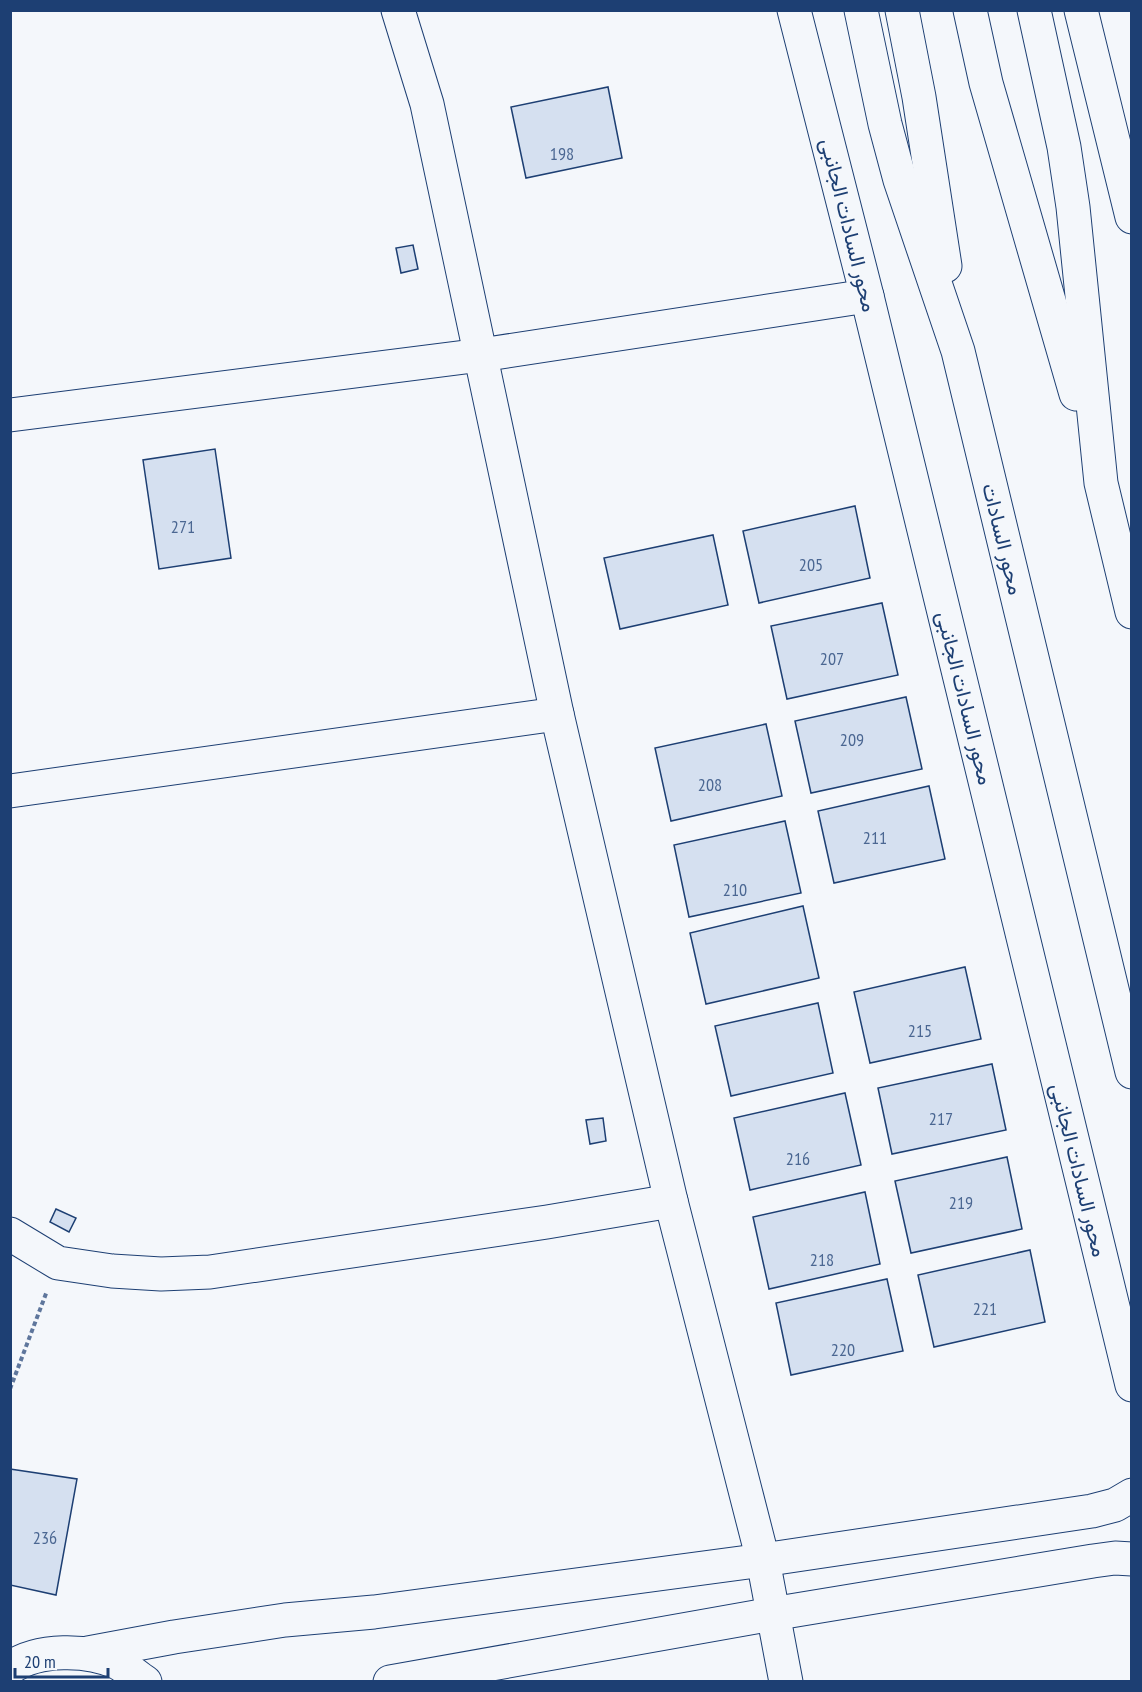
<svg xmlns="http://www.w3.org/2000/svg" width="1142" height="1692" font-family="'PT Sans Narrow',Vazirmatn,sans-serif">
  <rect width="100%" height="100%" fill="#f4f7fb"/>
  <g fill="#d5e0f0" stroke="#1d3f73" stroke-width="1.5">
    <path d="M608 87 622 158 526 178 511 107Z"/>
    <path d="M413 245 418 269 401 273 396 248Z"/>
    <path d="M215 449 231 558 159 569 143 460Z"/>
    <path d="M855 506 870 578 759 603 743 531Z"/>
    <path d="M713 535 728 605 620 629 604 558Z"/>
    <path d="M882 603 898 675 787 699 771 626Z"/>
    <path d="M906 697 922 769 811 793 795 721Z"/>
    <path d="M766 724 782 796 671 821 655 748Z"/>
    <path d="M929 786 945 859 834 883 818 811Z"/>
    <path d="M785 821 801 893 689 917 674 845Z"/>
    <path d="M803 906 819 978 706 1004 690 933Z"/>
    <path d="M965 967 981 1039 870 1063 854 992Z"/>
    <path d="M818 1003 833 1073 731 1096 715 1026Z"/>
    <path d="M992 1064 1006 1130 892 1154 878 1088Z"/>
    <path d="M845 1093 861 1165 750 1190 734 1118Z"/>
    <path d="M603 1118 606 1141 590 1144 586 1120Z"/>
    <path d="M1007 1157 1022 1229 911 1253 895 1181Z"/>
    <path d="M865 1192 880 1264 769 1289 753 1217Z"/>
    <path d="M56 1209 76 1218 69 1232 50 1222Z"/>
    <path d="M1030 1250 1045 1322 934 1347 918 1275Z"/>
    <path d="M887 1279 903 1351 791 1375 776 1303Z"/>
    <path d="M10 1469 77 1479 56 1595 10 1585Z"/>
  </g>
  <g fill="none" stroke-linecap="round" stroke-linejoin="round">
    <defs>
      <g id="minor">
        <path d="M398 10 427 104 557 714 671 1201 763 1560 786 1682"/>
        <path d="M794 10 867 296 1132 1385"/>
        <path d="M1081 10 1132 217"/>
        <path d="M10 415 481 355 867 296"/>
        <path d="M10 791 557 714"/>
        <path d="M10 1234 58 1263 112 1271 161 1274 210 1272 547 1222 671 1201"/>
        <path d="M88 1653 174 1637 285 1620 374 1612 763 1560 1092 1511 1115 1505 1132 1495"/>
        <path d="M10 1668C38 1648 88 1649 118 1663 127 1668 136 1676 145 1682"/>
        <path d="M390 1682 772 1614 1093 1561 1115 1558 1132 1559"/>
      </g>
      <g id="major">
        <path d="M861 10 885 124 900 180 958 351 1132 1072"/>
        <path d="M902 10 919 97 945 266"/>
        <path d="M970 10 986 83 1076 394"/>
        <path d="M1034 10 1064 147 1073 207 1101 483 1132 612"/>
      </g>
    </defs>
    <use href="#minor" stroke="#1d3f73" stroke-width="35"/>
    <use href="#major" stroke="#1d3f73" stroke-width="35"/>
    <path stroke="#5e769c" stroke-width="4" stroke-dasharray="4.5 3" stroke-linecap="butt" d="M10 1389 47 1291"/>
    <use href="#minor" stroke="#f4f7fb" stroke-width="33"/>
    <use href="#major" stroke="#f4f7fb" stroke-width="33"/>
  </g>
  <g text-anchor="middle" dominant-baseline="central" stroke-width="4.5" stroke-linejoin="round" paint-order="stroke">
    <g font-size="18" fill="#4b6792">
      <text x="562" y="153">198</text>
      <text x="183" y="526">271</text>
      <text x="811" y="564">205</text>
      <text x="832" y="658">207</text>
      <text x="852" y="739">209</text>
      <text x="710" y="784">208</text>
      <text x="875" y="837">211</text>
      <text x="735" y="889">210</text>
      <text x="920" y="1030">215</text>
      <text x="941" y="1118">217</text>
      <text x="798" y="1158">216</text>
      <text x="961" y="1202">219</text>
      <text x="822" y="1259">218</text>
      <text x="985" y="1308">221</text>
      <text x="843" y="1349">220</text>
      <text x="45" y="1537">236</text>
    </g>
    <g font-size="21" fill="#1d3f73" stroke="#f4f7fb">
      <text transform="translate(849 225) rotate(76)">محور السادات الجانبى</text>
      <text transform="translate(1003 539) rotate(76)">محور السادات</text>
      <text transform="translate(965 698) rotate(76)">محور السادات الجانبى</text>
      <text transform="translate(1079 1170) rotate(76)">محور السادات الجانبى</text>
    </g>
  </g>
  <rect width="1142" height="1692" fill="none" stroke="#1d3f73" stroke-width="24"/>
  <path d="M15 1668v9h93v-9" fill="none" stroke="#1d3f73" stroke-width="3"/>
  <text x="24" y="1668" font-size="18" fill="#1d3f73" stroke="#f4f7fb" stroke-width="4.5" paint-order="stroke">20 m</text>
</svg>
